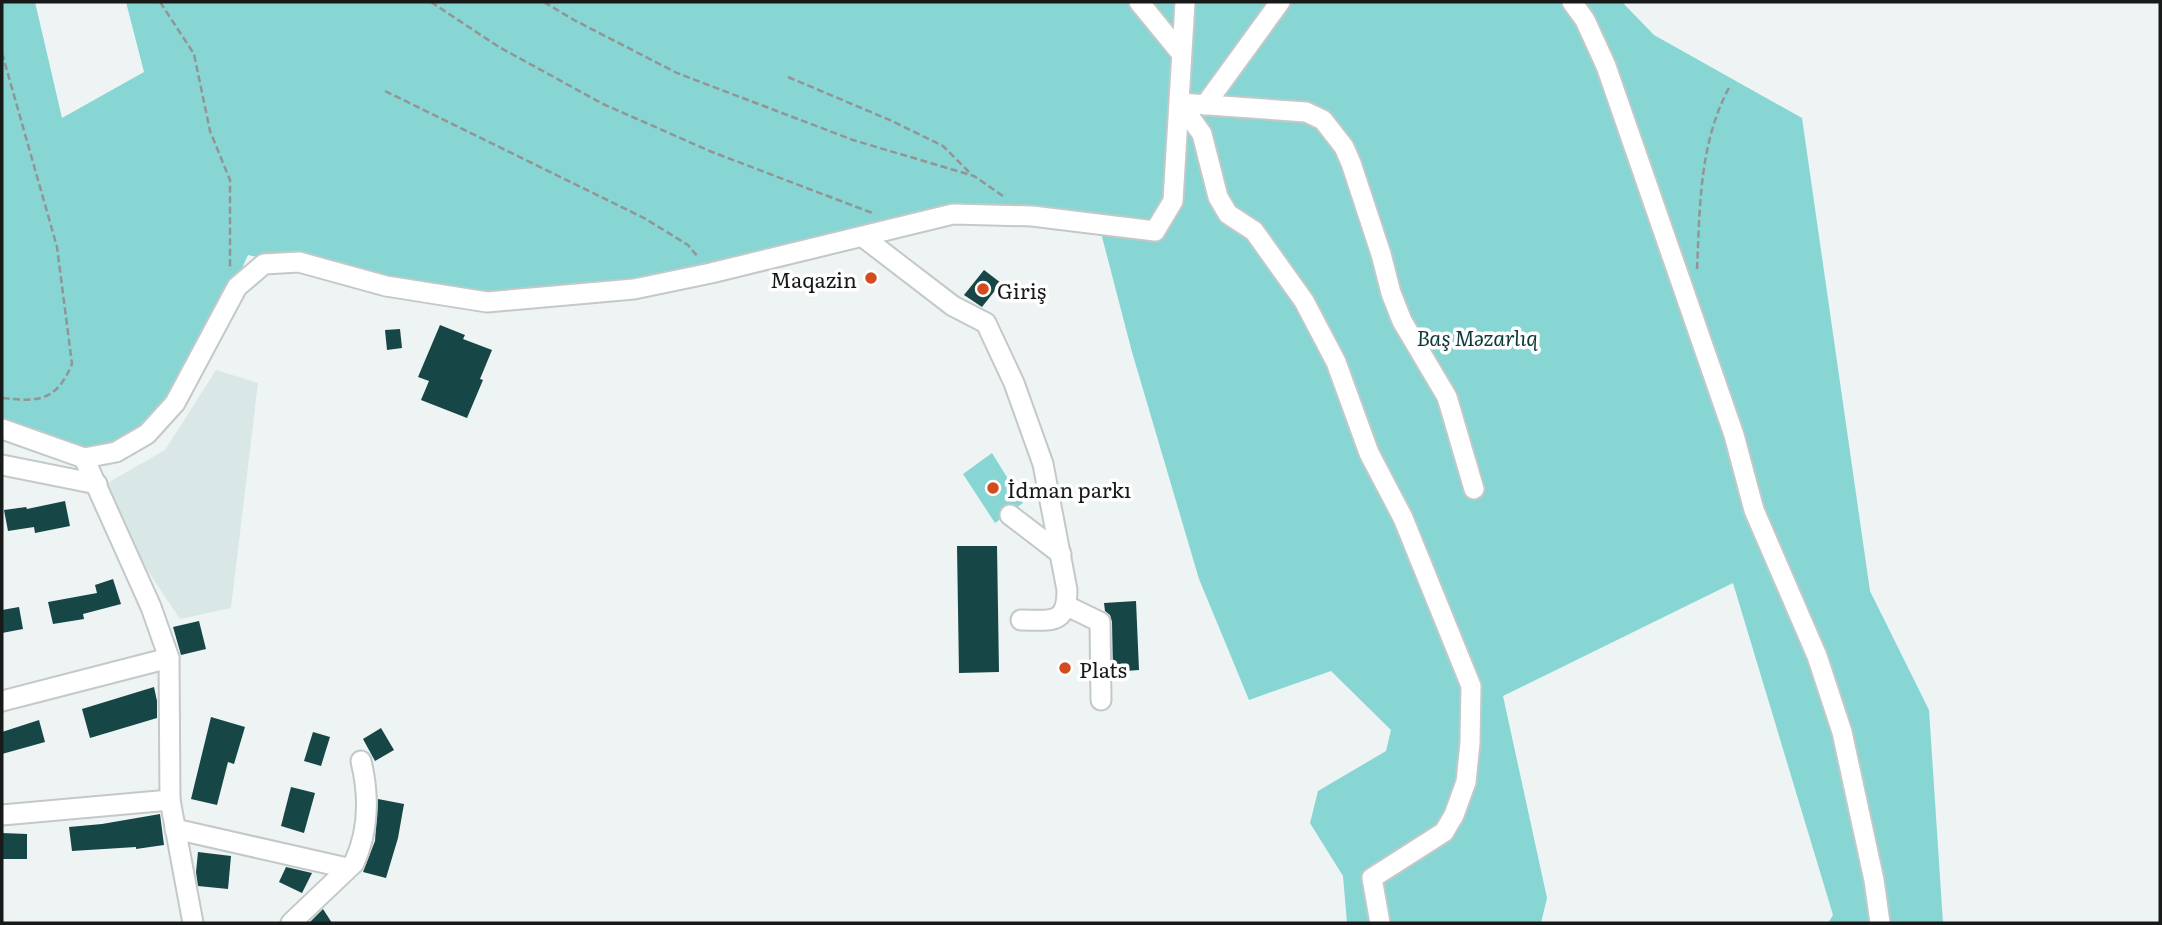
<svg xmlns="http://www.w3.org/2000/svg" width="2162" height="925" font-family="Literata,serif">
  <rect width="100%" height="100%" fill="#eef3f3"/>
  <path fill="#d9e8e7" d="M216 370 258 383 231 608 180 619 124 535 104 485 165 450Z"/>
  <g fill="#88d6d4">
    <path d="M2 2H35L62 118 144 72 126 2H1622L1654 35 1802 118 1870 591 1929 710 1943 923H1828L1833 915 1733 583 1503 696 1547 898 1541 923H1347L1343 876 1310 823 1318 791 1386 751 1391 730 1331 671 1249 700 1199 579 1132 352 1100 229 1006 209 803 262 641 296 452 300 248 255 204 352 165 419 96 452 2 423Z"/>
    <path d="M992 453 1023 503 995 523 963 474Z"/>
  </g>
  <g fill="#174646">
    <path d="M984 270 1001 283 982 307 964 295Z"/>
    <path d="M440 325 465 335 463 339 492 350 480 379 483 380 467 418 421 400 429 381 418 377Z"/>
    <path d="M400 329 402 348 387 350 385 330Z"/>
    <path d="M65 501 70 526 35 533 34 527 8 531 4 510 26 507 27 509Z"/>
    <path d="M957 546H997L999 672 959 673Z"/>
    <path d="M113 579 121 604 83 614 84 619 53 624 48 602 97 593 95 585Z"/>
    <path d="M1136 601 1139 670 1113 672 1112 622 1110 615 1105 611 1104 603Z"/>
    <path d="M19 607 23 629 2 633V610Z"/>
    <path d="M199 621 206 649 181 655 173 627Z"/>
    <path d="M154 687 157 701V718L90 738 82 709Z"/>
    <path d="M211 717 245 727 234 764 228 762 217 805 191 799Z"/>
    <path d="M39 720 45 742 2 754V732Z"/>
    <path d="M381 728 394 750 375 761 363 739Z"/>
    <path d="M313 732 330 737 321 766 304 761Z"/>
    <path d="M291 787 315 793 304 833 281 826Z"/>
    <path d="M378 799 404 804 398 838 386 878 363 872 375 841Z"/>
    <path d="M160 814 164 845 136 849V847L72 851 69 827 102 824Z"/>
    <path d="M2 833 27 834V859H2Z"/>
    <path d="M198 852 231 856 228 889 198 886 196 872Z"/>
    <path d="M286 867 312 873 302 893 279 882Z"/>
    <path d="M323 909 332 923H309Z"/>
  </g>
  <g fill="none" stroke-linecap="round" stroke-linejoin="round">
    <defs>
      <g id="minor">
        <path d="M1139 2 1180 52"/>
        <path d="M1572 2 1585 20 1606 66 1734 435 1754 510 1817 656 1842 732 1874 880 1880 923"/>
        <path d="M1180 103 1202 134 1218 197 1228 214 1254 231 1304 301 1336 362 1369 453 1403 518 1471 686 1470 743 1466 782 1454 815 1444 832 1372 878 1380 923"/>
        <path d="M1180 103 1306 112 1323 120 1344 147 1351 163 1381 254 1391 293 1402 321 1447 397 1474 489"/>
        <path d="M1205 105 1280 2"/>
        <path d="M863 237 953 306 986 323 1014 383 1043 464 1067 590C1067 626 1050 620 1021 620"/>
        <path d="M2 429 84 458 116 452 147 434 175 403 237 287 264 264 299 262 386 286 487 302 634 289 711 273 953 214 1032 216 1155 231 1173 201 1185 2"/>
        <path d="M84 458 151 607 169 658 170 800 193 923"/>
        <path d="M2 465 97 484"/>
        <path d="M1010 515 1061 554"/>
        <path d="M1067 606 1100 622 1101 700"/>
        <path d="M2 701 169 658"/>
        <path d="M2 815 170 800"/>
        <path d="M175 829 347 868"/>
        <path d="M291 923 354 863C369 831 369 794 361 761"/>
      </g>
    </defs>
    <use href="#minor" stroke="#c3c8c8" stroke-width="23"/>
    <g stroke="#919595" stroke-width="2.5" stroke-dasharray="7 3.5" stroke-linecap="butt">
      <path d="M160 2 194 54 210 131 230 180V270"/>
      <path d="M431 2 499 47 603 104 712 152 875 214"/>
      <path d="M544 2 574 20 677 73 853 140 974 176 1003 196"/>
      <path d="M2 53 57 247 72 364C56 402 38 402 2 398"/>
      <path d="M788 77 892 121 943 146 971 174"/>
      <path d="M385 91 644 218 688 245 698 257"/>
      <path d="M1697 269C1700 207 1699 142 1730 86"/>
    </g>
    <use href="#minor" stroke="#fff" stroke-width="19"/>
  </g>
  <g fill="#d44c1d" stroke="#fff" stroke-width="2.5">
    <circle cx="871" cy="278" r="7"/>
    <circle cx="983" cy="289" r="7"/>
    <circle cx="993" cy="488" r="7"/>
    <circle cx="1065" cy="668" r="7"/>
  </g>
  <g text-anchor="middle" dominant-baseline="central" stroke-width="7" stroke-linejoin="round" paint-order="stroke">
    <g font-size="21" fill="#181a1a" stroke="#fff" text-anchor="start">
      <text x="857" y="278" text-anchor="end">Maqazin</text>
      <text x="997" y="289">Giriş</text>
      <text x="1007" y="488">İdman parkı</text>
      <text x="1079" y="668">Plats</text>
    </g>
    <g font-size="21" font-style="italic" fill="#103a3a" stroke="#fff">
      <text x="1477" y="336">Baş Məzarlıq</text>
    </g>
  </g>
  <rect width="2162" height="925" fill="none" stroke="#181a1a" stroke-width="7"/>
</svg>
